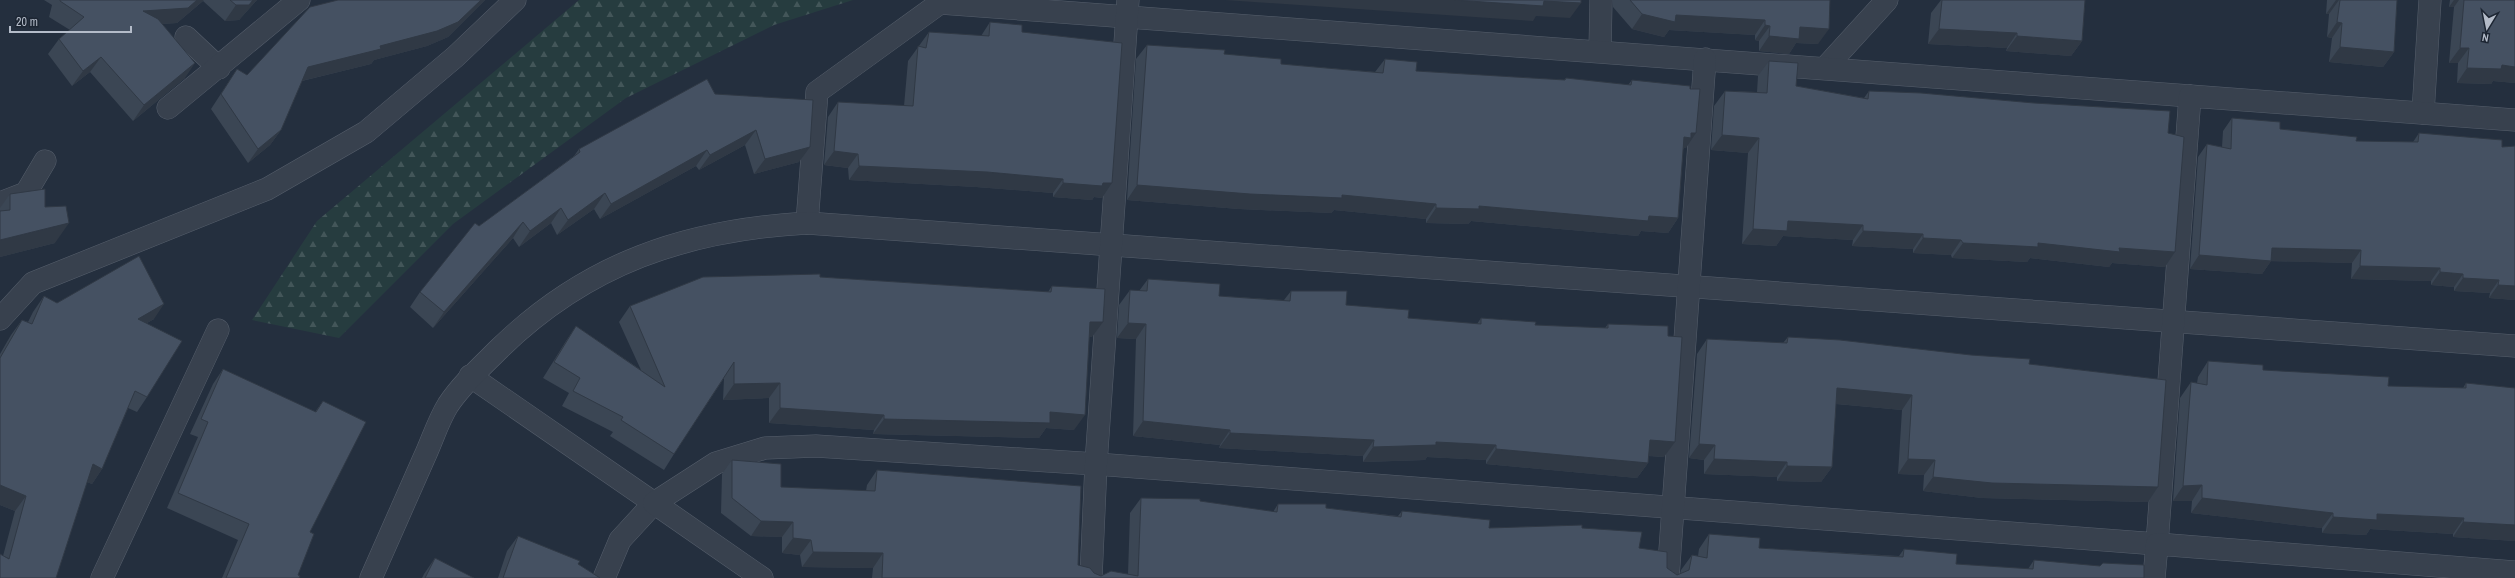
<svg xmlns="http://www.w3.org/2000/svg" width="2515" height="578" font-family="'Archivo Narrow',sans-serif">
  <defs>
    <pattern id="forest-firs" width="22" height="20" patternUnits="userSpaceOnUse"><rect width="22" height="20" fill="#263c3f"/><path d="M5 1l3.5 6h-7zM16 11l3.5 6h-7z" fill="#435659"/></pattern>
  </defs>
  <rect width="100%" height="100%" fill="#242f3e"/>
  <path fill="url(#forest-firs)" d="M579 0H853L774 25 626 98 453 224 339 338 252 320 317 221Z"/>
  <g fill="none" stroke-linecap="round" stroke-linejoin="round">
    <defs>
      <g id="minor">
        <path d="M186 37 219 68"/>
        <path d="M1600 51 1601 0"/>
        <path d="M1825 68 1887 0"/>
        <path d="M168 108 299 0"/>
        <path d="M2423 113 2430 0"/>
        <path d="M0 203 26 193 45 161"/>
        <path d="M807 223 817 92 940 3 2190 96"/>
        <path d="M0 319 33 283 267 189 366 132 455 57 515 0"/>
        <path d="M470 376 654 503 620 540 604 578"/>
        <path d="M102 578 218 330"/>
        <path d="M371 578C389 538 406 498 424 458 432 441 438 421 448 405 462 384 481 367 499 349 587 263 686 230 807 223L2515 346"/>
        <path d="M762 578 654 503 716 463 765 448 816 446 1096 464 2157 544 2190 96 2515 120"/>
        <path d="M1091 578 1096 464 1128 0"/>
        <path d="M1668 578 1705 59"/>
        <path d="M2154 578 2157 544 2515 572"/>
      </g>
    </defs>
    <use href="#minor" stroke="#565f6c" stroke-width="23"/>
    <use href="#minor" stroke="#38414e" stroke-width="22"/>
  </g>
  <g fill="#3b4654">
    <path d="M44 0H257L239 20 225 21 203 1 177 23 162 24 185 78 133 121 90 72 72 86 48 54 59 39 70 30 49 17 52 5Z"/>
    <path d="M338 0H485L448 37 427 46 374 60 371 64 302 81 281 130 270 145 248 163 211 109 237 69 247 75Z"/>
    <path d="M1613 0H1830L1818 44 1796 43 1789 54 1759 51V41L1755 40V35L1669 30 1664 37 1632 29 1613 7Z"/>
    <path d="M1941 0H2085L2082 41 2071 56 2006 51 2007 48 1928 44 1931 13Z"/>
    <path d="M2327 0H2397L2394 52 2383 67 2329 62 2332 38 2327 37 2329 14H2326Z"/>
    <path d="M2450 0H2515V83L2493 81 2491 84 2457 83 2458 63H2449L2454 7H2449Z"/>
    <path d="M990 22 1022 32 1112 183 1102 198 1094 197 1092 200 1053 197V193L976 187 849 180 848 168 824 165 828 117 838 102 904 106 908 61 929 32 981 36Z"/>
    <path d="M1147 45 1224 54 1281 64 1375 72 1385 59 1416 71 1564 80 1566 78 1628 85 1632 80 1686 148H1684L1683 149 1678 218 1668 233 1641 231 1638 236 1471 221 1468 224 1426 223V219L1334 210 1331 213 1239 209 1127 200 1136 59Z"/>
    <path d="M1769 61 1796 86 1864 98 1869 91 2168 133 2175 252 2165 267 2112 263 2109 267 2030 258 2027 262 1952 258 1951 255 1913 253V249L1852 246 1853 240 1783 236 1776 246 1742 244 1748 153 1711 150 1714 106 1725 91 1757 92 1758 76Z"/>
    <path d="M715 94 799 162 754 174 745 145 699 170 696 166 600 219 594 209 557 235 551 223 519 247 513 238 433 328 410 307 420 292 479 226 574 156 579 149Z"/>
    <path d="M2232 118 2280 129 2356 141 2413 142 2419 133 2502 147 2515 300 2489 298 2490 293 2454 291V287L2431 285V281L2351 279 2352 263 2271 261 2262 274 2190 269 2198 157 2207 144 2222 147 2223 131Z"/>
    <path d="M10 194 45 207 55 243 0 257V208Z"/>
    <path d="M820 277 1048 292 1052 286 1092 337H1089L1074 430 1046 428 1039 438 873 434 874 430 769 423V398L723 400 724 378 674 454 664 470 610 436 613 432 562 406 569 393 543 378 566 341 576 326 641 370 619 322 630 306Z"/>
    <path d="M1148 279 1219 296 1284 300 1291 291 1346 305 1408 318 1477 324 1481 318 1535 325 1605 328 1608 324 1664 457 1648 456V463L1637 478 1486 464V460L1427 457 1425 460 1363 462V456L1219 448 1220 445 1133 436 1136 339 1117 338 1119 305 1130 290 1139 291Z"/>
    <path d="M44 296 57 303 154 319 147 323V397L137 412 128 408 102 469 92 484 87 482 56 578 3 556 15 511 0 505V354L11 335 22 320 28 322 33 312Z"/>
    <path d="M1788 337 2029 364 2158 487 2148 502 1982 498 1923 491 1924 475 1898 474 1902 410 1836 404 1832 467 1821 482 1777 481V477L1704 474V460L1689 458 1697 354 1707 339 1783 343Z"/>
    <path d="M2208 361 2263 370 2388 386 2463 388 2466 383 2515 541 2453 537V534L2370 529 2366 535 2322 533V528L2191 513 2192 501H2173L2180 398 2191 382 2197 383 2198 377Z"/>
    <path d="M223 369 315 412 323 401 310 532 298 575 299 578H222L238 540 167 508 198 437 190 434 213 384Z"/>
    <path d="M732 460 781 487 866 491 867 485 877 470 1094 573 1101 576 1128 574 1130 513 1141 498 1200 501 1273 512 1278 504 1326 508 1398 516 1402 511 1489 528H1582L1639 548 1677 575 1680 574 1681 570 1692 555 1698 556 1699 549 1709 534 1759 548 1899 556 1904 549 1956 564 2028 569 2034 560 2144 578H872L873 568 802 567 800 555 782 553V537L751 536 721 513 722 474Z"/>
    <path d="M518 536 578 564 600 578H498L507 551Z"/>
    <path d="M435 558 474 578H422L424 574Z"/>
  </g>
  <g fill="#303945">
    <path d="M197 0H204L177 23 132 26 143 11Z"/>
    <path d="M253 0H257L239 20 225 21 236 5Z"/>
    <path d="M481 0H485L448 37 427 46 374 60 371 64 297 82 308 67 380 46Z"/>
    <path d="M1225 0H1454L1544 1 1581 3 1570 18 1536 16 1533 21Z"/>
    <path d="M2336 0H2339L2329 14H2326Z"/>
    <path d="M2454 0H2459L2454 7H2449Z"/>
    <path d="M1642 14 1676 15 1765 20 1755 35 1669 30 1664 37 1632 29Z"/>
    <path d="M2337 22 2342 23 2332 38 2327 37Z"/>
    <path d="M1765 25 1770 26 1759 41 1755 40Z"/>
    <path d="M1800 27 1829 29 1818 44 1796 43 1789 54 1759 51 1769 36Z"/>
    <path d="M1939 29 2017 33 2007 48 1928 44Z"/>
    <path d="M2017 36 2082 41 2071 56 2006 51Z"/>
    <path d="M2340 47 2394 52 2383 67 2329 62Z"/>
    <path d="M2460 48H2469L2458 63H2449Z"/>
    <path d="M101 57 90 72 72 86 83 71Z"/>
    <path d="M195 63 185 78 133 121 144 105Z"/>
    <path d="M2502 65 2515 67V83L2493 81 2491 84 2457 83 2467 68Z"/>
    <path d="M281 130 270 145 248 163 258 149Z"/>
    <path d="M756 130 745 145 699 170 710 155Z"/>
    <path d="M1691 133H1696L1686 148H1684L1681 153 1684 137Z"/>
    <path d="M1722 135 1759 138 1748 153 1711 150Z"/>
    <path d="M810 147 799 162 754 174 765 159Z"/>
    <path d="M707 150 696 166 600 219 611 204Z"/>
    <path d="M834 151 858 154 848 168 824 165Z"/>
    <path d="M859 166 987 172 1063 179 1053 193 976 187 849 180Z"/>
    <path d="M1063 183H1112L1102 198 1094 197 1092 200 1053 197Z"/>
    <path d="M1137 185 1342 195 1436 204 1426 219 1334 210 1331 213 1239 209 1127 200Z"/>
    <path d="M605 193 594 209 557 235 568 220Z"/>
    <path d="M1479 206 1649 216 1678 218 1668 233 1641 231 1638 236 1471 221 1468 224 1426 223 1436 208Z"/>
    <path d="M561 208 551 223 519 247 530 231Z"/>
    <path d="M1788 221 1863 225 1853 240 1783 236 1776 246 1742 244 1753 229Z"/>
    <path d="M523 222 513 238 433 328 444 312Z"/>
    <path d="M69 223 55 243 0 257V240Z"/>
    <path d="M1863 231 1923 234 1913 249 1852 246Z"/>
    <path d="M1923 238 1961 240 1951 255 1913 253Z"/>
    <path d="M1963 243H2038L2175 252 2165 267 2112 263 2109 267 2030 258 2027 262 1952 258Z"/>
    <path d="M2272 248 2361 250 2352 263 2268 261H2271L2262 274 2190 269 2199 255Z"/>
    <path d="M2360 266 2440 268 2431 281 2351 279Z"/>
    <path d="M2440 272 2463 274 2454 287 2431 285Z"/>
    <path d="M2463 278 2499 280 2490 293 2454 291Z"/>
    <path d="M2498 285 2515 286V300L2489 298Z"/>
    <path d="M164 304 154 319 127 334 138 319Z"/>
    <path d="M1090 322H1103L1092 337H1079Z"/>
    <path d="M1128 323 1146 324 1136 339 1117 338Z"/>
    <path d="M780 383 769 398 723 400 734 384Z"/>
    <path d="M1837 388 1912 395 1902 410 1827 403Z"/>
    <path d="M780 408 884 415 874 430 769 423Z"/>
    <path d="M1050 412 1085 415 1074 430 1046 428 1039 438 873 434 884 419Z"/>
    <path d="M1143 421 1230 430 1220 445 1133 436Z"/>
    <path d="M1230 433 1374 440 1363 456 1219 448Z"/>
    <path d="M1650 440 1675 442 1664 457 1639 455Z"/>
    <path d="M1436 442 1496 445 1486 460 1427 457 1425 460 1363 462 1373 447Z"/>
    <path d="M1699 444 1715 445 1704 460 1689 458Z"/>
    <path d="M1496 449 1648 463 1637 478 1486 464Z"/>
    <path d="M1714 459 1787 462 1777 477 1704 474Z"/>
    <path d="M1908 459 1935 460 1924 475 1898 474Z"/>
    <path d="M93 464 102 469 92 484 82 480Z"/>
    <path d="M1787 466 1832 467 1821 482 1777 481Z"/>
    <path d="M1933 477 2158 487 2148 502 1982 498 1923 491Z"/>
    <path d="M0 485 26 496 15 511 0 505Z"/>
    <path d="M2202 485 2192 501H2173L2183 486Z"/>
    <path d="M2202 498 2333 513 2322 528 2191 513Z"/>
    <path d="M2377 514 2464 518 2453 534 2370 529 2366 535 2322 533 2333 517Z"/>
    <path d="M761 521 793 522 782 537 751 536Z"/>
    <path d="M2463 522 2515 525V541L2453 537Z"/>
    <path d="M793 538 811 540 800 555 782 553Z"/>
    <path d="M813 552 883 553 873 568 802 567Z"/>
  </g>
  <g fill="#455162" stroke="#303945">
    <path d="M60 0H197L188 8 143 11 158 19 195 63 144 105 101 57 83 71 59 39 84 17 60 1Z"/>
    <path d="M230 0H253L249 5H236Z"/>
    <path d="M338 0H481L458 22 437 31 380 46 381 49 308 67 281 130 258 149 221 94 237 69 247 75 310 7Z"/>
    <path d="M1454 0H1581V3L1544 1 1543 6Z"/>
    <path d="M1630 0H1830L1829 29 1800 27 1799 39 1769 36 1770 26 1765 25V20L1676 15 1675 22 1642 14Z"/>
    <path d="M1942 0H2085L2082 41 2017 36V33L1939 29Z"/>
    <path d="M2340 0H2397L2394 52 2340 47 2342 23 2337 22Z"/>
    <path d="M2464 0H2515V67L2502 65 2501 69 2467 68 2469 48H2460Z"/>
    <path d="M990 22 1022 25V32L1122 43 1112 183H1103L1102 186 1063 183V179L987 172 859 166 858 154 834 151 838 102 913 106 918 46 926 48 929 32 989 36Z"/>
    <path d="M1147 45 1225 50 1224 54 1281 59V64L1383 73 1385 59 1417 62 1416 71 1565 80 1566 78 1631 85 1632 80 1690 86V89H1700L1696 133H1691V138L1684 137 1678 218 1649 216 1648 221 1479 206V209L1436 208V204L1342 195V198L1250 194 1137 185Z"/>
    <path d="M1769 61 1798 63 1796 86 1868 99 1869 91 1921 93 2034 103 2170 111 2168 133 2184 137 2175 252 2119 248 2120 252 2038 243V247L1963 243 1961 240 1923 238V234L1863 231V225L1788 221 1787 231 1753 229 1759 138 1722 135 1725 91 1767 93Z"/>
    <path d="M707 79 715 94 813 100 810 147 765 159 756 130 710 155 707 150 611 204 605 193 568 220 561 208 530 231 523 222 444 312 420 292 475 223 479 226 580 152 579 149Z"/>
    <path d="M2232 118 2280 122V129L2357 137 2356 141 2418 142 2419 133 2502 140V147L2515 146V286L2498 285 2499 280 2463 278V274L2440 272V268L2360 266 2361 250 2272 248 2271 261 2199 255 2207 144 2231 149Z"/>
    <path d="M45 189V207L66 206 69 223 0 240V211L10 210V194Z"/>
    <path d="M139 256 164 304 138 319 182 341 147 397 135 391 102 469 93 464 56 578H0V554L9 559 26 496 0 485V358L22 320 32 324 44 296 57 303Z"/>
    <path d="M820 274V277L1051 292 1052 286 1105 289 1103 322H1090L1085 415 1050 412V423L884 419V415L780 408V383L734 384V362L674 454 621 420 623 417 573 391 580 378 554 362 576 326 665 387 630 306 703 277Z"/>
    <path d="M1148 279 1220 284 1219 296 1290 301 1291 291H1347L1346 305 1409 310 1408 318 1481 324V318L1536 322 1535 325 1608 328V324L1668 326V336L1682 337 1675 442 1650 440 1648 463 1496 449V445L1436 442V445L1373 447 1374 440 1230 433V430L1143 421 1146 324 1128 323 1130 290 1147 291Z"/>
    <path d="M1788 337 1840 340 1971 355 2030 359 2029 364 2166 380 2158 487 1992 483 1933 477 1935 460 1908 459 1912 395 1837 388 1832 467 1787 466V462L1714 459 1715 445 1699 444 1707 339 1787 343Z"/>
    <path d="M2208 361 2263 365V370L2389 377 2388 386 2466 388V383L2515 388V525L2463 522 2464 518 2377 514V520L2333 517V513L2202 498V485L2183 486 2191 382 2207 385Z"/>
    <path d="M223 369 316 412 323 401 366 422 310 532 314 534 298 575 300 576 299 578H226L249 524 178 493 208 422 201 419Z"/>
    <path d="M732 460 781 464V487L875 491 877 470 1081 486 1078 565 1090 568 1094 573 1101 576 1111 571 1138 576 1141 498 1200 499V501L1277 512 1278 504H1326V508L1401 517 1402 511 1490 520 1489 528 1582 525V528L1642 532 1639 548 1667 552V568L1677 575 1689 570 1692 555 1707 558 1709 534 1760 538 1759 548 1903 557 1904 549 1957 554 1956 564 2033 569 2034 560 2100 566 2103 563 2144 565V578H882L883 553 813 552 811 540 793 538V522L761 521 732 498Z"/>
    <path d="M518 536 580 561 578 564 600 578H503Z"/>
    <path d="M435 558 474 578H425Z"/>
  </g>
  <g transform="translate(2487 28) rotate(190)" stroke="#1d2633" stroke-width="3" paint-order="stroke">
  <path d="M0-3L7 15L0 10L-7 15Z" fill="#b4bcc9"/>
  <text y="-6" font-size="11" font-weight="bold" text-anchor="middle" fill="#b4bcc9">N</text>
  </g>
  <path d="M10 26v6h121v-6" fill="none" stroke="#b4bcc9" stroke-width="2"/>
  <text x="16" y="26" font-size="12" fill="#b4bcc9" stroke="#1d2633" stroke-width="3" paint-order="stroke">20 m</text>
</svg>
